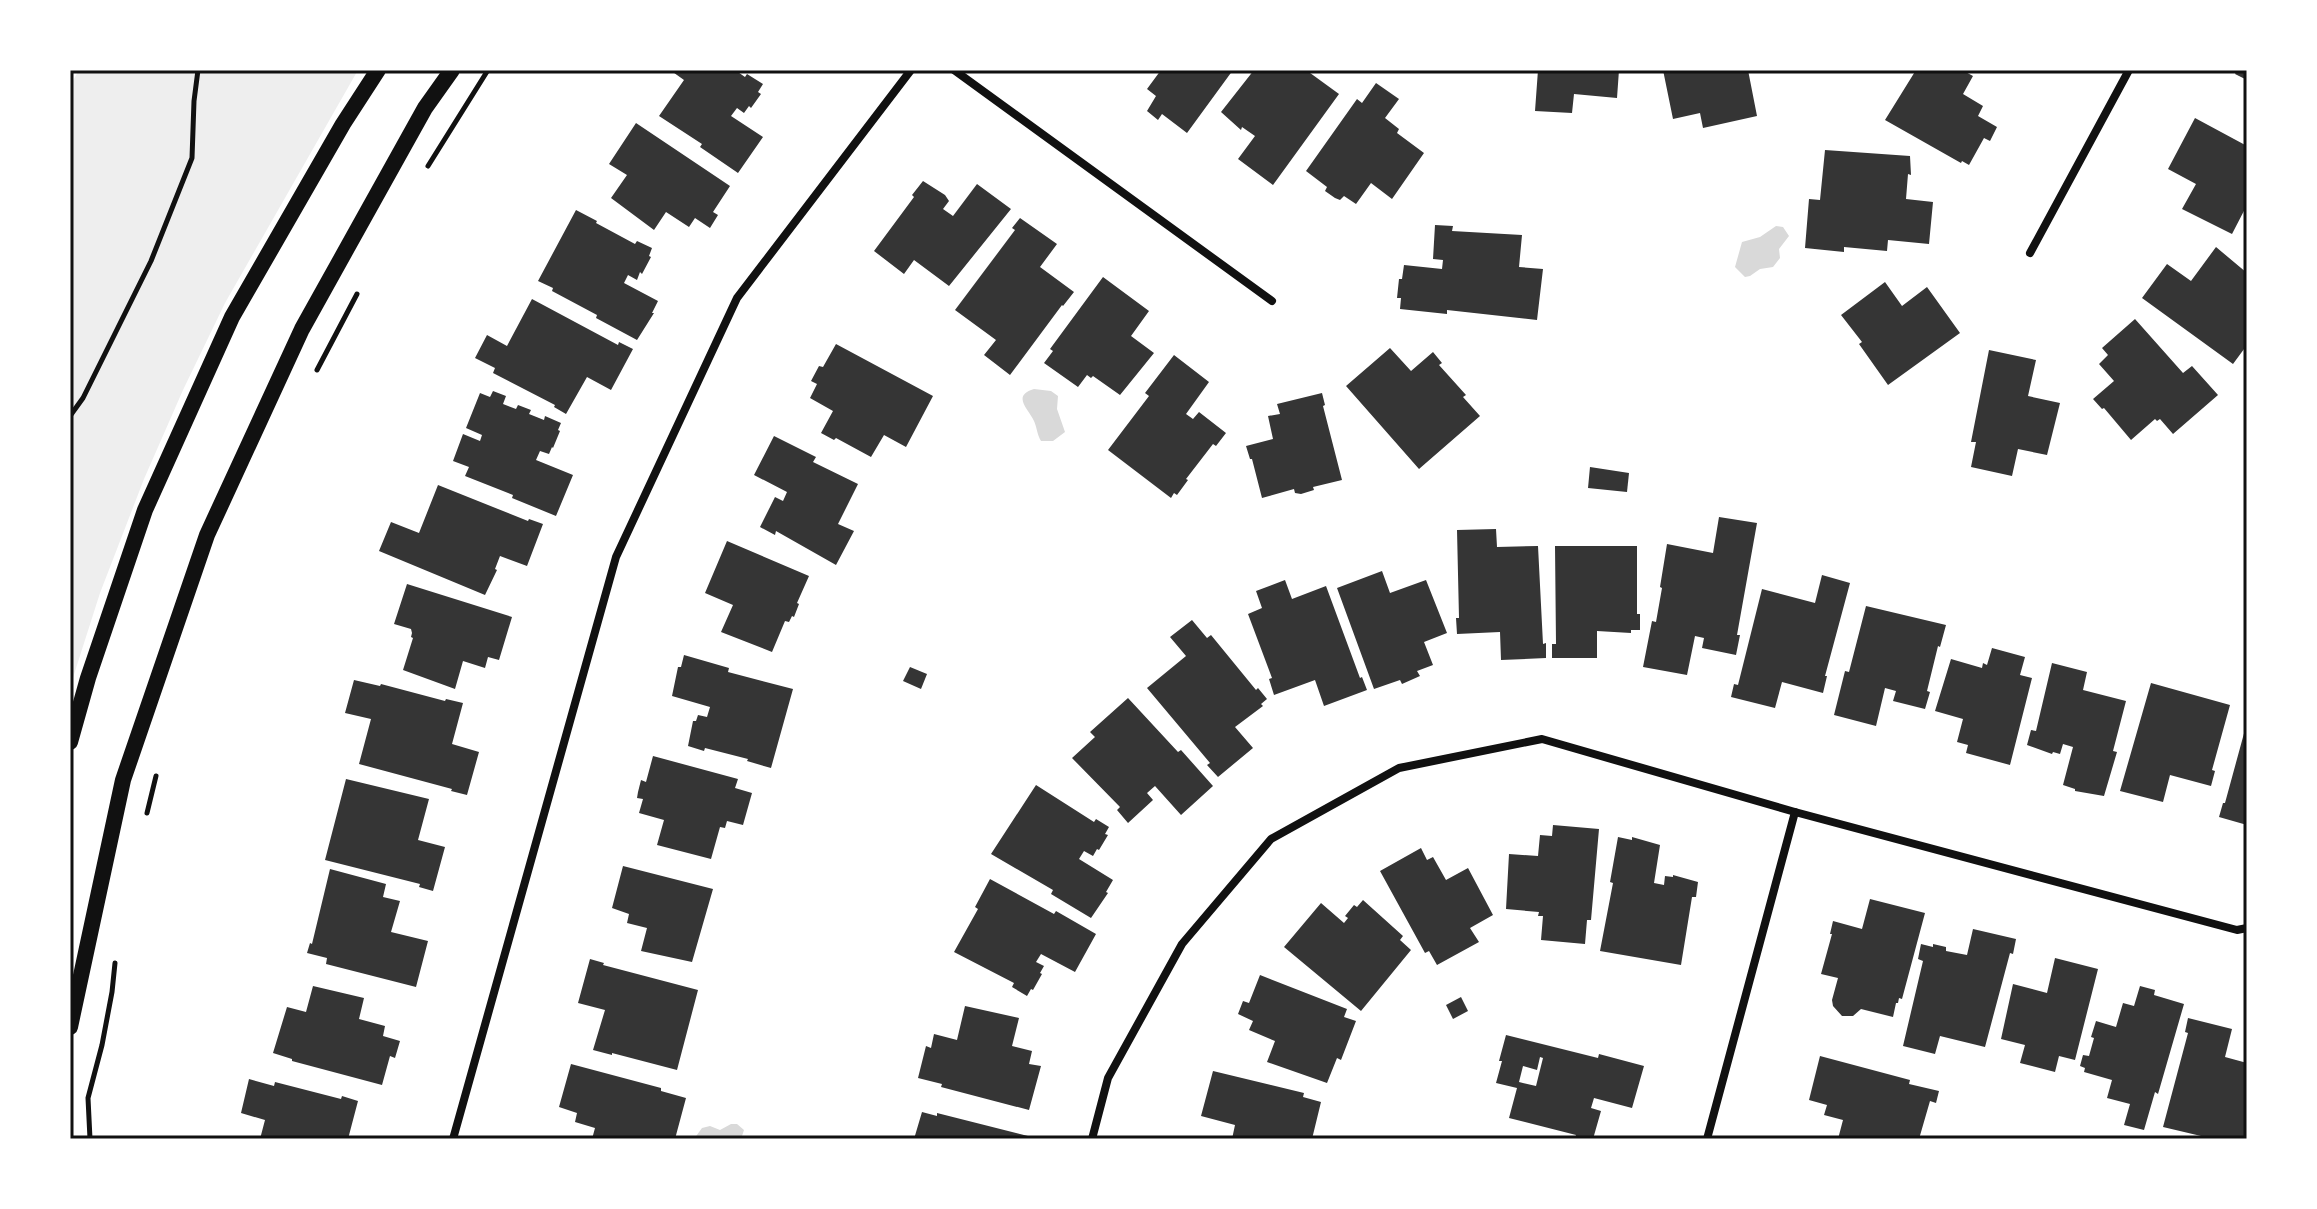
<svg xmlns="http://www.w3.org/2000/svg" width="2317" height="1209" font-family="Helvetica,sans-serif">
  <rect width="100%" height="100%" fill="#fff"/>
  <path fill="#eee" d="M79 70H358L225 303 183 390 144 479 100 593 70 687V86Z"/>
  <g fill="#d9d9d9">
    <path d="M1776 226 1783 227 1789 236 1779 249 1780 258 1773 267 1760 269 1750 276 1745 277 1735 267 1742 242 1760 237Z"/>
    <path d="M1034 389 1051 391 1058 396 1057 409 1065 432 1053 441H1041C1037 434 1037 428 1034 421 1029 409 1011 396 1034 389Z"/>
    <path d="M731 1124H737L744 1130 741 1139H694L702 1128 710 1126 720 1130Z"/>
  </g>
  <g fill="#353535" fill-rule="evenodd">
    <path d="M670 70H735L745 77 747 74 763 84 758 92 761 94 751 108 749 106 744 113 737 108 731 116 763 137 738 173 700 147 702 144 659 116 684 80Z"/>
    <path d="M1161 70H1233L1187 133 1162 114 1158 120 1147 111 1156 96 1147 89Z"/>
    <path d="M1254 70H1306L1339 94 1273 185 1238 159 1255 136 1242 127 1241 130 1221 112Z"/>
    <path d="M1538 70H1619L1617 98 1574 94 1572 113 1535 111Z"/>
    <path d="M1663 70H1748L1757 116 1703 128 1700 113 1673 119Z"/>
    <path d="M1916 70H1962L1973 76 1963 94 1983 106 1978 116 1997 127 1990 141 1984 138 1969 165 1962 161 1961 163 1885 120Z"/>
    <path d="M2237 70H2247V80L2235 74Z"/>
    <path d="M1376 83 1399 99 1385 118 1399 129 1397 133 1424 153 1392 199 1371 183 1356 204 1344 196 1340 200 1335 198 1325 191 1327 187 1306 171 1357 99 1362 103Z"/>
    <path d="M2195 118 2247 146V205L2232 234 2182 209 2196 184 2168 169Z"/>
    <path d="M636 123 730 186 713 212 718 215 710 228 695 218 689 227 666 212 654 230 611 198 627 175 609 164Z"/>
    <path d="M1825 150 1910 156 1911 175 1908 174 1906 199 1933 202 1929 244 1888 240 1887 251 1844 247V252L1805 248 1809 199 1820 200Z"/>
    <path d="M923 181 945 195 949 201 943 209 953 216 977 184 1011 209 949 286 914 260 904 274 874 251 914 197 912 195Z"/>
    <path d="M576 210 597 221 596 223 635 244 637 241 652 248 649 256 651 257 642 274 640 272 637 280 628 275 624 283 658 301 652 313H654L637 340 596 318 597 315 552 291 553 288 538 281Z"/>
    <path d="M1020 218 1057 244 1040 267 1074 292 1063 306 1062 305 1010 375 984 355 996 340 955 310 1015 230 1012 228Z"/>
    <path d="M1435 225 1453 226 1452 231 1522 235 1519 267 1543 269 1537 320 1447 310V314L1400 309 1401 298H1397L1399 279H1402L1404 265 1442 269 1443 260 1433 259Z"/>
    <path d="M2216 247 2247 273V345L2233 364 2142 298 2167 264 2191 281Z"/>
    <path d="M1103 277 1149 311 1131 336 1154 353 1120 395 1093 376 1091 378 1087 375 1078 387 1044 363 1053 351 1050 349Z"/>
    <path d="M1885 282 1902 306 1927 287 1960 333 1888 385 1859 344 1862 342 1841 315Z"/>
    <path d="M532 299 618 345 619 342 633 349 611 390 587 377 566 414 554 407 555 405 493 373 495 368 475 358 487 335 507 346Z"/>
    <path d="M2135 319 2183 373 2192 366 2218 395 2173 434 2160 419 2157 421 2155 419 2131 440 2104 408 2102 409 2093 399 2114 381 2099 364 2108 355 2102 348Z"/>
    <path d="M836 344 933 396 906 447 884 435 871 457 836 438 834 440 821 433 833 411 810 398 817 384 811 381 819 366 823 367Z"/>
    <path d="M1390 348 1411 371 1433 352 1442 363 1439 365 1466 395 1463 397 1480 416 1419 469 1346 386Z"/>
    <path d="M1989 350 2036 360 2028 396 2060 403 2047 455 2018 449 2012 476 1971 467 1976 442H1971Z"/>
    <path d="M1174 355 1209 382 1186 414 1193 419 1199 412 1226 433 1216 446 1213 444 1186 479 1188 480 1177 495 1174 493 1171 498 1108 450 1149 396 1145 393Z"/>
    <path d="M493 391 506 396 503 404 516 409 518 405 531 410 529 414 544 420 545 416 561 423 558 430 560 431 553 448 552 447 549 454 540 451 536 460 573 475 556 516 512 498 513 495 465 476 469 467 453 461 463 434 480 441 482 435 466 428 480 393 490 397Z"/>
    <path d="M1322 393 1325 405 1323 406 1342 480 1313 487 1314 490 1301 494 1295 493 1294 489 1262 498 1252 459H1250L1246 446 1273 439 1268 416 1280 414 1277 404Z"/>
    <path d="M774 436 816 457 813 462 858 484 838 524 854 531 836 565 776 531 775 535 760 527 775 497 783 501 787 492 754 475Z"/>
    <path d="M1590 467 1629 473 1627 492 1588 488Z"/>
    <path d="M438 485 528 521 529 519 543 524 527 566 500 556 495 569 497 570 485 595 379 551 391 522 419 533Z"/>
    <path d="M1719 517 1757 523 1737 635H1740L1736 655 1702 648 1704 638 1695 636 1687 675 1643 667 1652 621 1656 622 1662 588 1660 587 1667 544 1713 553Z"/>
    <path d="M1496 529 1497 547 1538 546 1543 644 1546 643V658L1501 660 1500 632 1457 634 1456 618H1459L1457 530Z"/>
    <path d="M727 541 809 576 797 603 799 604 794 617 792 616 789 622 785 621 772 652 721 632 733 605 705 593Z"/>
    <path d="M1555 546H1637V614H1640V630H1631V633L1597 631V658H1552V644H1556Z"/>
    <path d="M1382 571 1390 593 1426 580 1447 633 1424 642 1433 665 1417 671 1420 676 1402 684 1400 680 1374 689 1337 588Z"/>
    <path d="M1822 575 1850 583 1825 676H1827L1823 693 1782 682 1775 708 1731 697 1734 684 1738 685 1762 589 1815 603Z"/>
    <path d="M1285 580 1292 599 1326 586 1360 678 1362 677 1367 690 1324 706 1315 680 1274 695 1269 679 1272 678 1248 614 1262 608 1256 591Z"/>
    <path d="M407 584 512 617 499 660 488 657 485 668 463 661 455 689 403 670 413 638 411 637 412 633 411 629 394 624Z"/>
    <path d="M1866 606 1946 625 1940 647 1938 646 1927 691 1930 692 1925 709 1893 701 1896 691 1885 688 1876 726 1834 715 1845 671 1849 672Z"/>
    <path d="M1192 620 1207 638 1211 635 1256 690 1258 688 1267 699 1261 704 1263 706 1235 727 1253 748 1218 777 1207 765 1210 763 1147 688 1186 656 1170 637Z"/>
    <path d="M1992 648 2025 657 2020 675 2032 678 2010 765 1966 753 1968 745 1957 742 1963 719 1935 711 1951 659 1982 668 1983 663 1987 665Z"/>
    <path d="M684 655 729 668 728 672 793 689 771 768 747 761 748 759 705 748 704 751 688 746 693 721H696L698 715 707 717 710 707 672 696 678 667H681Z"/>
    <path d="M2052 663 2087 672 2083 690 2126 701 2113 751 2117 752 2104 796 2075 791V789L2063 785 2073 747 2063 744 2060 754 2053 752 2052 754 2027 745 2031 730 2036 731Z"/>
    <path d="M910 667 927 674 921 689 903 681Z"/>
    <path d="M354 680 380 686 381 684 445 701 446 699 463 703 452 744 479 752 467 795 451 791 452 789 359 764 371 719 345 713Z"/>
    <path d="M2151 683 2230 705 2212 770 2215 771 2211 786 2170 775 2163 802 2120 791Z"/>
    <path d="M1128 698 1178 752 1181 750 1213 786 1181 815 1155 786 1147 793 1153 800 1128 823 1117 810 1120 807 1072 758 1095 737 1090 732Z"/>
    <path d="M2246 726 2247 727V825L2219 817 2223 803H2225Z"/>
    <path d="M653 756 738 779 735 788 752 793 743 825 727 821 725 828 720 827 711 859 657 845 664 820 639 813 643 799 637 798 638 792 641 780 646 782Z"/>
    <path d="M346 779 429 799 418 840 445 847 433 891 419 887 420 884 325 860Z"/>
    <path d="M1036 785 1094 822 1096 819 1109 827 1105 834 1108 835 1099 850 1097 849 1093 856 1084 851 1079 859 1113 880 1106 892 1108 893 1091 918 1051 894 1053 890 991 854Z"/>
    <path d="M1553 825 1599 829 1591 920H1587L1585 944 1541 940 1543 916H1538L1539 912 1506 909 1509 854 1538 856 1540 835 1552 836Z"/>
    <path d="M1618 837 1632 840V837L1660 845 1654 883 1664 885 1665 876 1673 877V875L1698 882 1696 897H1692L1681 965 1600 951 1613 883 1610 882Z"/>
    <path d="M1421 848 1427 860 1433 857 1446 880 1468 868 1493 915 1470 928 1479 942 1437 965 1429 951 1425 953 1380 871Z"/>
    <path d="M623 866 713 889 692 962 641 951 647 928 627 923 629 914 612 908Z"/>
    <path d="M330 869 386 884 383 897 400 901 391 932 428 941 416 987 326 964 327 958 307 953 310 943 312 944Z"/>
    <path d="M990 879 1054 914 1056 911 1096 934 1075 972 1041 954 1036 962 1044 966 1040 973 1042 974 1033 990 1031 989 1027 996 1012 987 1014 983 954 952 978 909 975 907Z"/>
    <path d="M1870 899 1925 913 1902 999 1899 998 1898 1003H1896L1893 1017 1861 1009 1853 1016H1842L1833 1006 1832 1000 1838 978 1821 974 1832 934H1830L1833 921 1862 929Z"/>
    <path d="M1363 900 1403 936 1400 940 1411 950 1361 1011 1284 947 1321 903 1344 923 1348 918 1345 916 1354 905 1357 907Z"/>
    <path d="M1973 929 2016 939 2013 954 2010 953 1985 1047 1940 1036 1935 1054 1903 1046 1923 961 1918 959 1921 944 1933 947V944L1946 947V951L1967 955Z"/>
    <path d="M2055 958 2098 969 2075 1060 2059 1056 2055 1072 2020 1063 2025 1045 2001 1039 2013 984 2047 993Z"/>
    <path d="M590 959 604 963 603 965 698 990 677 1070 612 1053V1055L593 1050 605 1010 578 1003Z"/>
    <path d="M1260 975 1347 1009 1344 1017 1356 1021 1341 1060 1337 1058 1327 1083 1267 1062 1275 1041 1249 1030 1253 1021 1238 1014 1243 1001 1249 1003Z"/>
    <path d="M313 986 364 998 359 1019 385 1026 383 1036 400 1041 395 1058 390 1056 382 1085 292 1061V1059L273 1053 287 1007 306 1012Z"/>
    <path d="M2140 986 2155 990 2154 995 2184 1004 2158 1094 2155 1092 2144 1130 2124 1125 2130 1104 2107 1098 2112 1080 2084 1072 2085 1068 2080 1066 2083 1055 2089 1056 2094 1038 2091 1037 2096 1021 2116 1027 2123 1003 2134 1006Z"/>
    <path d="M1461 997 1468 1011 1453 1019 1446 1005Z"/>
    <path d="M965 1006 1019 1018 1012 1046 1032 1051 1029 1064 1041 1066 1029 1110 941 1087 942 1084 918 1078 926 1046 931 1048 934 1034 957 1040Z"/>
    <path d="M2188 1018 2232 1029 2225 1057 2247 1063V1134L2245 1139H2200L2201 1136 2163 1127 2188 1033 2185 1032Z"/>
    <path d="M1506 1035 1598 1058 1599 1054 1644 1066 1632 1108 1594 1098 1591 1108 1601 1111 1593 1139H1578L1575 1138 1576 1135 1509 1118 1517 1088 1496 1083 1502 1061H1499ZM1540 1057 1543 1058 1536 1086 1519 1082 1523 1066 1537 1070Z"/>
    <path d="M1820 1056 1910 1080 1909 1084 1939 1091 1936 1103 1930 1101 1919 1139H1838L1843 1120 1824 1115 1827 1105 1809 1100Z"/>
    <path d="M571 1064 661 1088V1091L686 1098 675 1139H592L595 1128 575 1122 577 1113 559 1107Z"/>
    <path d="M1213 1071 1304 1093 1303 1097 1321 1102 1312 1139H1232L1235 1125 1201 1116Z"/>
    <path d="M249 1079 274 1086 275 1082 341 1099 342 1096 358 1101 348 1139H260L265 1120 241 1113Z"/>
    <path d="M922 1112 937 1116V1113L1028 1136V1139H914Z"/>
  </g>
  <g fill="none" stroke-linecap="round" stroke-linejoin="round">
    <g stroke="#111" stroke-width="5">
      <path d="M428 166 488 70"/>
      <path d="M317 370 357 294"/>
      <path d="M70 416 83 398 151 261 192 158 194 101 198 70"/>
      <path d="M147 813 156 776"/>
      <path d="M90 1139 88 1098 102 1045 112 992 115 963"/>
    </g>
    <g stroke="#111" stroke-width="8">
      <path d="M954 70 1272 301"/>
      <path d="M2030 253 2129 70"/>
      <path d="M453 1139 616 557 737 298 911 70"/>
      <path d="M1092 1139 1108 1078 1182 944 1271 839 1399 768 1542 739 1795 812 2237 930 2247 928"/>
      <path d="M1707 1139 1795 812"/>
    </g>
    <g stroke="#111" stroke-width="16">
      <path d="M70 742 88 678 145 510 232 317 343 124 378 70"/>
      <path d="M70 1027 123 780 207 535 302 329 425 108 452 70"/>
    </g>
  </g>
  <rect width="2317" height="1209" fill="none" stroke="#ffffff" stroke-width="144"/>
  <rect x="72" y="72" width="2173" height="1065" fill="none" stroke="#111" stroke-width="3"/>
</svg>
